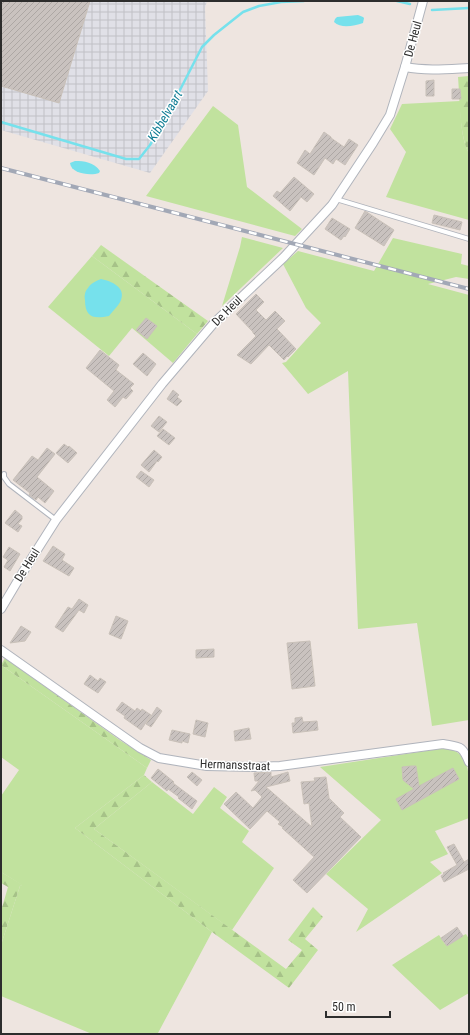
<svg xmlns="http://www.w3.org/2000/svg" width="470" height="1035" font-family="'Roboto Condensed',sans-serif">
  <defs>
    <pattern id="industrial-grid" width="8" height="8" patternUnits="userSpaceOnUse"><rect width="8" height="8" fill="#e0e0e7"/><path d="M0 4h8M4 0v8" fill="none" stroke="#c0c0c6"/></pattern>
    <pattern id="forest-firs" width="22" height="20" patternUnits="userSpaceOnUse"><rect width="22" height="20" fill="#c1e29e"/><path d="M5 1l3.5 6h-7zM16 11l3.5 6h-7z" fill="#a6c288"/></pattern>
    <pattern id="building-hatch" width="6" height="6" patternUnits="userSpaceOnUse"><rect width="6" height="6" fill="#c9c2bf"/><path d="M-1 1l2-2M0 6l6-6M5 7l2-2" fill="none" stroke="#ada7a4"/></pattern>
  </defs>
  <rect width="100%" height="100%" fill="#eee5e0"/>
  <path fill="url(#industrial-grid)" d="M1 1H207L205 8 208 91 150 173 1 130Z"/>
  <g fill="#c1e29e">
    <path d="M460 101C461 119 461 138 469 154V220L386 197 406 152 390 129 402 104Z"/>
    <path d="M213 106 238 125 247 187 302 229 295 236 146 196Z"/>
    <path d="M242 237 283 248 222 306 240 247Z"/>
    <path d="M393 238 462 254 461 264 469 266V279L456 277 428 284 469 295V720L432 726 417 623 358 629 348 371 308 394 282 363 286 362 321 323 306 308 283 264 298 251 374 271Z"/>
    <path d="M92 256 197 334 173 363 132 328 109 356 48 307Z"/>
    <path d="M1 665 147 768 144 775 75 828 212 932 158 1033 160 1034H92L1 996V942H2L20 886 22 885 1 872V796L19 770 1 757Z"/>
    <path d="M445 748C470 752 469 773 469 793 469 801 469 810 469 818L435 831 448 854 430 862 442 873 356 932 368 909 326 874 381 820 320 767Z"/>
    <path d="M152 782 193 814 214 787 227 797 220 808 249 831 242 842 274 868 232 930 94 829Z"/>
    <path d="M466 934 469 939V993L440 1010 392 965 439 935 445 944Z"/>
  </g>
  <g fill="url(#forest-firs)">
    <path d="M469 76V154C459 134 460 100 458 77Z"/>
    <path d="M101 245 208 321 197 334 92 256Z"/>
    <path d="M5 658 121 741 137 751 151 760 147 768 1 665Z"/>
    <path d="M144 775 152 782 94 829 286 969 302 950 288 940 313 907 323 917 305 939 318 950 289 988 212 932 75 828Z"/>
    <path d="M1 872 23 885 20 886 2 942H1V911L8 887 1 883Z"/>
  </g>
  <g fill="#76e1ec">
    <path d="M358 15 363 17 364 18 363 23C354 26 341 29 334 22L335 19 337 17Z"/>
    <path d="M75 161C84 161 94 162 100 171L99 173C91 176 71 174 70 163Z"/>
    <path d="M101 279C111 281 126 287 121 300 119 305 113 311 109 316 94 319 85 318 85 300 84 296 85 291 88 288 91 283 96 281 101 279Z"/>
  </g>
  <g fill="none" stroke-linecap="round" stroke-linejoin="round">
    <g stroke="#76e1ec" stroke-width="2.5">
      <path d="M397 1 410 4"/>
      <path d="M432 10 469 8"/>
      <path d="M1 122 126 159H139L150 145 161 127 202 47 214 35 243 12 259 6 281 2 304 1"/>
    </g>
  </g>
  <g fill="url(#building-hatch)" stroke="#c9c1b9">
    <path d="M1 1H90L59 103 1 86Z"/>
    <path d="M434 80V96H426V81Z"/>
    <path d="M452 89H460L461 99H452Z"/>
    <path d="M324 132 331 137V138L344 147 349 139 358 145 345 165 336 159 333 164 325 158 314 175 297 163 305 150 310 154Z"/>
    <path d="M294 177 314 194 307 202 301 197 290 211 273 196 277 191 280 193Z"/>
    <path d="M365 211 394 230 384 246 355 228Z"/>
    <path d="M434 215 462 222 460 230 432 223Z"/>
    <path d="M332 218 350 229 345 237 344 236 341 240 325 229Z"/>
    <path d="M256 294 264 302 256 310 266 320 275 311 285 321 277 329 296 349 288 357 287 356 284 360 269 345 251 364 237 355 256 336 253 333V332L236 314Z"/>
    <path d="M146 318 157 326 147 339 136 330Z"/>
    <path d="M100 350 119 365 116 370 134 384 130 388 133 391 126 399 123 397 115 407 107 400 114 391 86 368Z"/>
    <path d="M143 353 156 364 147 376 133 364Z"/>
    <path d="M173 390 179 395 177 397 182 401 177 406 167 399Z"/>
    <path d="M159 416 167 422 159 432 151 426Z"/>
    <path d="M163 429 175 438 169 445 157 436Z"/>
    <path d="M64 444 68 447 69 446 77 453 68 463 56 453Z"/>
    <path d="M47 448 55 454 37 477 54 491 45 503 38 497 36 500 29 495 30 493 13 480 32 456 38 460Z"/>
    <path d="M154 450 162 457 158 462 157 461 149 472 141 465Z"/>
    <path d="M141 471 154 480 149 487 136 477Z"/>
    <path d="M15 510 22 516V519L18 524 22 526 18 532 5 523Z"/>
    <path d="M53 546 65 554 62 560 74 568 69 576 43 561Z"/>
    <path d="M9 547 20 554 10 571 4 567 8 560 3 557Z"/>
    <path d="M79 599 88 605 84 613 79 610 63 632 55 627 68 607 72 609Z"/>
    <path d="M116 616 128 621 121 639 109 634Z"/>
    <path d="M21 626 31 632 25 641 10 643Z"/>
    <path d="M310 641 315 686 292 689 287 643Z"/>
    <path d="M214 649V657L196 658V650Z"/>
    <path d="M90 675 98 681 100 678 106 682 98 693 84 684Z"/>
    <path d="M122 702 135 711 137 708 141 711 142 709 151 715 141 730 124 718 125 716 116 710Z"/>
    <path d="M157 707 162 711 151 727 146 724Z"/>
    <path d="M302 717 303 722 317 721 318 730 293 733 292 723H295V718Z"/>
    <path d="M196 720 208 723 205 737 193 734Z"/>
    <path d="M249 728 251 739 235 741 234 731Z"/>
    <path d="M172 730 190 734 188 743 182 741V743L169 740Z"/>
    <path d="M411 766H416L419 786 453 768 459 779 402 810 396 799 414 789 403 780 402 767Z"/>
    <path d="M158 769 174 782 173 783 197 801 192 809 178 798 179 797 168 789 167 791 151 778Z"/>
    <path d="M192 772 202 780 197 786 187 777Z"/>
    <path d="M271 772V777L288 772 290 781 266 787 312 827 309 803 304 804 301 782 315 781 314 778 326 777 329 798 344 813 340 817 361 837 307 893 293 880 314 857 282 828 283 827 278 824 280 822 267 811 250 829 224 804 236 792 253 808 262 797 255 790 251 791 259 781H255L254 773Z"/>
    <path d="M454 844 464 862 469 859V869L444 882 441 876 444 874 443 873 457 865 447 847Z"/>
    <path d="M457 927 463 936 447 946 441 938Z"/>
  </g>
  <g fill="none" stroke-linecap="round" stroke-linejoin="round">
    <defs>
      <g id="service">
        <path d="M336 199 469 239"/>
        <path d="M4 474V477L9 484 56 520"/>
      </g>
      <g id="minor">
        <path d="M405 67C426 71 448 69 469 68"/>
        <path d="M1 609 23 572 56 520 162 384 214 323 284 257 332 205 373 143 390 115 405 67 423 1"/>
        <path d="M1 650 140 748 159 758 207 766 253 767 280 766 443 744C460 747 462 745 469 762"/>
      </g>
    </defs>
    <use href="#service" stroke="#b0b4bc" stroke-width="6"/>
    <use href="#minor" stroke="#b0b4bc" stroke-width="10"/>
    <use href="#service" stroke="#fff" stroke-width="4"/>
    <use href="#minor" stroke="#fff" stroke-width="8"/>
    <defs>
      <path id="rail" d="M1 168 469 289"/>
    </defs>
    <use href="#rail" stroke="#a2a8b6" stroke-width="4"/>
    <use href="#rail" stroke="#fff" stroke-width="2.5" stroke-dasharray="8" stroke-linecap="butt"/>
  </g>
  <g text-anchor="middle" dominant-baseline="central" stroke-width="3" stroke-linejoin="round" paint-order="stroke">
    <g font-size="12" fill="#2d2d2d" stroke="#fff">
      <text transform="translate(413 39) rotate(-75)">De Heul</text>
      <text transform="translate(227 311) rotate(-45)">De Heul</text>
      <text transform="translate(27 565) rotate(-58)">De Heul</text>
      <text transform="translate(235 765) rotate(2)">Hermansstraat</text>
    </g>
    <g font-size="13" font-style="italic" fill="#117e95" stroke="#fff">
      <text transform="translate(165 116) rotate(-60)">Kibbelvaart</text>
    </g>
  </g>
  <rect width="470" height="1035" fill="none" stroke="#2d2d2d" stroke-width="4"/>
  <path d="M326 1011v6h64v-6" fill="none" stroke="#2d2d2d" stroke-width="2"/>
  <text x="332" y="1011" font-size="12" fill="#2d2d2d" stroke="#ffffff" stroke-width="3" paint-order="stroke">50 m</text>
</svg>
